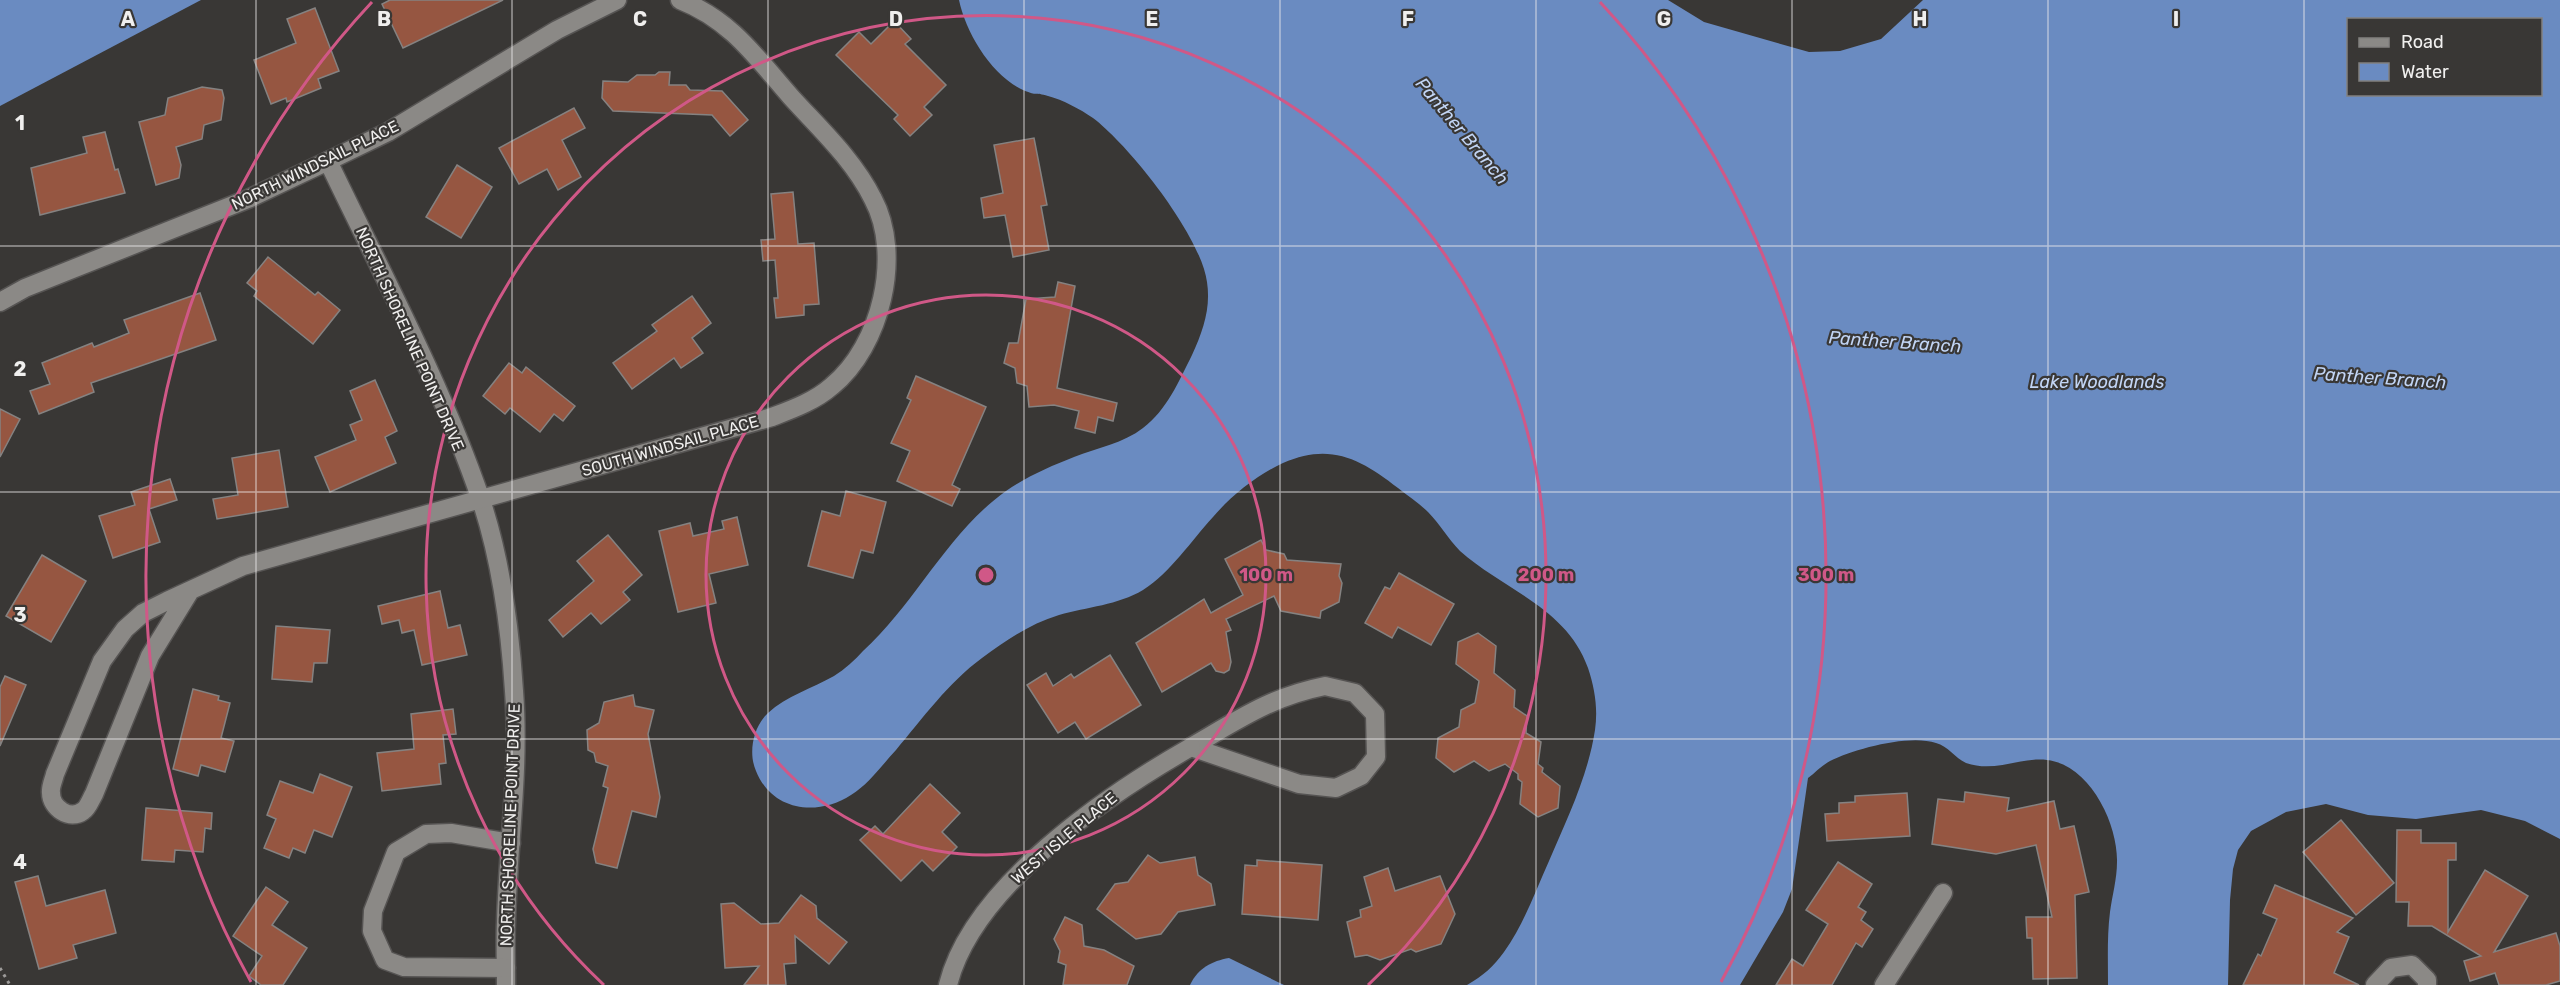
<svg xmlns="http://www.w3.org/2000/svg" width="2560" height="985" font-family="Rubik,sans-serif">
  <rect width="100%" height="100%" fill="#393735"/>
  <g fill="#6a8bc1" fill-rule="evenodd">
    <path d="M0 0H201L0 106Z"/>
    <path d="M959 0H1668L1704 22 1809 52 1840 51 1881 39 1923 0H2560V839L2525 821 2481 810 2416 819 2368 815 2326 804 2286 812 2251 831 2238 850 2233 869 2230 900 2228 985H2108C2108 961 2107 936 2110 912 2112 896 2117 879 2117 862 2118 824 2090 765 2047 760 2019 757 1995 773 1966 763 1955 758 1948 746 1936 743 1909 734 1854 749 1830 761 1822 765 1815 773 1808 778L1792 889 1783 912 1740 985H1467C1483 976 1494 966 1504 952 1524 924 1535 892 1549 861 1567 819 1588 776 1595 730 1598 709 1595 689 1588 668 1567 608 1504 590 1460 551 1448 539 1440 524 1428 512 1419 503 1408 496 1398 488 1361 459 1330 442 1283 463 1257 475 1231 496 1213 517 1191 541 1171 572 1143 590 1118 605 1087 607 1059 615 1030 624 1006 640 982 658 949 682 922 719 896 750 882 765 869 784 851 795 817 817 772 811 756 771 748 753 753 727 768 713 786 696 813 688 834 676 845 669 855 660 863 651 916 603 947 533 1006 491 1026 477 1051 466 1074 457 1097 448 1124 443 1143 428 1167 410 1179 381 1192 355 1203 331 1211 308 1207 282 1201 236 1130 146 1093 118 1080 109 1063 100 1048 96 1031 91 1040 97 1023 90 991 75 966 33 959 0ZM2348 20H2540V94H2348Z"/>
    <path d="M1229 958 1284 985H1190C1198 968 1212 961 1229 958Z"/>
  </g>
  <g fill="#965641" stroke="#858281" stroke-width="1.5">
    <path d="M390 0H503L403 48 382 4Z"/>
    <path d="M315 8 339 71 318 79 321 88 287 102 286 98 271 104 254 60 296 43 287 19Z"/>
    <path d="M894 21 911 39 905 44 946 85 924 107 932 115 910 136 894 119 898 115 836 55 859 32 871 44Z"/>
    <path d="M659 72H670L669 85H686L690 90 722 91 748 120 730 136 712 115 613 111 602 98 603 81 628 82 637 75H655Z"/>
    <path d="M202 87 222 90 224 98 221 120 204 125 202 139 176 147 181 165 179 178 156 185 139 122 165 115 168 98Z"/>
    <path d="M574 108 585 128 562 140 581 177 558 190 547 169 519 184 499 148Z"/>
    <path d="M105 132 115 170 118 169 125 193 40 215 31 168 87 153 83 137Z"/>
    <path d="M1034 138 1047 205 1041 206 1049 250 1013 257 1005 215 984 218 981 198 1003 193 994 145Z"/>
    <path d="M457 165 492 187 461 238 426 217Z"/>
    <path d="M793 192 798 244 814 243 819 304 804 305V315L776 318 774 298H778L775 260 763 261 761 240 775 239 771 194Z"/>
    <path d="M268 257 315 295 318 292 340 310 313 344 254 296 257 291 247 283Z"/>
    <path d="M1058 282 1075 286 1057 388 1117 403 1113 421 1098 417 1095 433 1075 428 1079 411 1054 405 1029 407 1027 386 1017 383 1015 368 1004 363 1009 343H1018L1026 299 1055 297Z"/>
    <path d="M200 293 216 340 91 383 94 392 39 414 30 391 50 384 42 363 92 343 94 347 129 333 124 320Z"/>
    <path d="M692 296 711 323 692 338 703 353 681 368 674 358 632 389 613 363 657 331 652 325Z"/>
    <path d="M509 363 522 373 526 367 575 406 563 421 554 414 540 432 510 408 505 414 483 396Z"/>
    <path d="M916 376 986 407 952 485 960 489 952 506 897 481 910 451 891 443 911 400 907 398Z"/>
    <path d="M375 380 397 431 385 437 396 463 330 492 315 457 356 440 350 425 362 420 350 391Z"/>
    <path d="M0 409 20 419 0 457Z"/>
    <path d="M279 450 288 507 217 519 213 499 238 495 232 458Z"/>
    <path d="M170 479 177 500 149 509 160 542 113 558 99 516 135 505 131 492Z"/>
    <path d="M846 491 886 502 873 553 861 550 853 578 808 566 822 511 840 516Z"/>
    <path d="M737 517 748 565 709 574 716 603 678 612 659 531 690 523 693 536 724 529 722 521Z"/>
    <path d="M608 535 642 575 623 592 630 600 601 624 591 613 563 637 549 620 594 581 577 561Z"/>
    <path d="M1261 540 1266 550 1284 554 1287 560 1341 564 1339 576 1342 583 1339 602 1321 611 1320 618 1281 611 1274 596 1226 619 1231 630 1226 632 1231 662 1229 670 1224 673 1216 671 1211 663 1162 692 1136 643 1204 599 1211 613 1243 595 1225 559Z"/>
    <path d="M42 555 86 581 51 642 6 616Z"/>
    <path d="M1399 573 1454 604 1431 645 1398 627 1392 638 1365 623 1385 587 1390 589Z"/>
    <path d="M440 591 448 628 460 625 467 655 422 665 414 630 402 633 399 620 382 624 378 606Z"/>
    <path d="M276 626 330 630 327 663H314L312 682 272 679Z"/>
    <path d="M1478 633 1496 646 1494 673 1515 690 1514 707 1527 716 1526 733 1541 742 1538 764 1543 768 1542 772 1560 786 1558 808 1538 817 1520 804 1522 782 1518 779V774L1505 764 1489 771 1474 761 1454 772 1436 758 1438 738 1459 727 1461 710 1475 703 1479 681 1456 664 1458 642Z"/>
    <path d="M1110 655 1141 705 1086 739 1075 722 1058 733 1027 685 1046 673 1053 686 1071 674 1074 678Z"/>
    <path d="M5 676 26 685 0 746V687Z"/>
    <path d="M193 689 219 696 218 700 230 703 221 738 234 741 225 772 201 765 198 776 173 769Z"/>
    <path d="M633 695 635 706 654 710 648 734 660 797 656 817 632 811 617 868 596 863 593 849 608 788 603 786 608 766 596 762 594 753 588 750 587 730 599 723 604 702Z"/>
    <path d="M453 709 456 734 443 735 446 763 439 764 441 784 382 791 377 753 414 749 411 714Z"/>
    <path d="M320 774 352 787 332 837 314 830 305 853 293 848 289 858 264 848 276 819 267 815 280 781 313 793Z"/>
    <path d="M930 784 960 813 942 832 957 847 933 871 922 860 901 881 860 840 875 826 883 834Z"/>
    <path d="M1965 792 2009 798 2007 811 2054 801 2060 829 2074 826 2089 892 2075 895 2077 978 2033 979 2032 938H2027L2026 917H2052L2036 845 1996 854 1932 844 1938 799 1964 802Z"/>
    <path d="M1907 793 1910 836 1827 841 1825 814 1839 813V803L1855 802V796Z"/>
    <path d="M146 808 212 813 211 829 205 828 203 852 175 850 174 862 142 860Z"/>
    <path d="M2341 820 2394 883 2356 915 2303 852Z"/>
    <path d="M2397 830H2421V843H2456V860H2448V932L2485 870 2528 896 2494 952 2556 933 2560 946V981L2546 985H2499L2495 973 2470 981 2464 961 2481 956 2432 926H2408L2409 902H2396Z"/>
    <path d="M1148 855 1160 863 1195 857 1198 875 1211 884 1215 905 1178 912 1161 934 1136 939 1097 909 1115 884 1128 882Z"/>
    <path d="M1257 860 1322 865 1318 920 1242 914 1245 865 1257 866Z"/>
    <path d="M1838 862 1872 884 1858 907 1866 912 1861 920 1873 929 1862 947 1856 943 1832 985H1776L1792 959 1803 966 1828 924 1806 910Z"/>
    <path d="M1388 868 1395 891 1440 876 1455 914 1441 944 1416 952 1411 949 1380 960 1367 955 1355 957 1347 922 1361 917 1360 910 1372 906 1364 877Z"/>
    <path d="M38 876 46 906 105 890 116 933 73 945 77 958 39 969 15 882Z"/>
    <path d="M2275 885 2353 918 2337 932 2349 937 2334 973 2359 985H2243L2258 954 2261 956 2277 919 2263 913Z"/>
    <path d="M266 887 288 902 272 925 307 948 283 985H261L249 976 262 956 233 936Z"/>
    <path d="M801 895 816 906 817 918 847 942 829 964 795 936 796 963 784 964 786 985H744L759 966 725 968 721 904 734 903 761 924 779 923Z"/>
    <path d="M1065 917 1082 925 1084 946 1104 950 1134 966 1127 985H1063L1066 965 1058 962 1060 951 1054 939Z"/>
  </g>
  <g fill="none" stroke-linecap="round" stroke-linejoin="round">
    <defs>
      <g id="street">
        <path d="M328 161C381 272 441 383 481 500 501 560 510 628 514 691 520 768 508 845 506 922 505 943 506 964 506 985"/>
        <path d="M0 302 25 288 248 199 328 161 388 132 557 30 617 0"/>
        <path d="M190 591 150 656 94 794C91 799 88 808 83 811 70 821 51 808 51 793 50 787 54 779 55 774L102 661 125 629 143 613 167 601 243 566 772 417C793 409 815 401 832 386 881 346 903 255 873 199 853 159 820 129 791 97 756 57 731 20 680 0"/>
        <path d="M1325 686 1355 693 1375 714 1376 757 1361 776 1336 788 1299 784 1191 747C1238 720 1270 697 1325 686Z"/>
        <path d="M506 968 404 967 385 960 372 931 373 911 396 852 426 834 451 833 511 843"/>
        <path d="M948 985C972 887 1107 795 1191 747"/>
        <path d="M1884 985 1943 893"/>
        <path d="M2375 985 2391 968 2412 965 2427 980V985"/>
      </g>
    </defs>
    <use href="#street" stroke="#565453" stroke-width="21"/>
    <path stroke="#9d9b9a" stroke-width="3" stroke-dasharray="3 4.5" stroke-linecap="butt" d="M0 968 10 985"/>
    <use href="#street" stroke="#8b8986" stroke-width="18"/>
  </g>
  <path fill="none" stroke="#f0efee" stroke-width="1.5" stroke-opacity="0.55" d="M256 0V985M512 0V985M768 0V985M1024 0V985M1280 0V985M1536 0V985M1792 0V985M2048 0V985M2304 0V985M0 246H2560M0 492H2560M0 739H2560"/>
  <g fill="none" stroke="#d05887" stroke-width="3">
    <circle cx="986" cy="575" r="280"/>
    <path d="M604 985A560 560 0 1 1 1368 985"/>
    <path d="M251 982A840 840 0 0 1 372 2M1600 2A840 840 0 0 1 1721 982"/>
  </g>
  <g text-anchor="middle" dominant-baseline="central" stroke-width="4.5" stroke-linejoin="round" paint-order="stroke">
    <g font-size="16" fill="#f0efee" stroke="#393735">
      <text transform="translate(315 165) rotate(-26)">NORTH WINDSAIL PLACE</text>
      <text transform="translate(410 339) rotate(66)">NORTH SHORELINE POINT DRIVE</text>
      <text transform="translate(670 446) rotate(-16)">SOUTH WINDSAIL PLACE</text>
      <text transform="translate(510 825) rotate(-88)">NORTH SHORELINE POINT DRIVE</text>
      <text transform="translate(1064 838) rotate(-40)">WEST ISLE PLACE</text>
    </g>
    <g font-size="18" font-style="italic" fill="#c2d5f5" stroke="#393735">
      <text transform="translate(1462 131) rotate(50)">Panther Branch</text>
      <text transform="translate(1895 342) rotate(4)">Panther Branch</text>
      <text transform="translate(2380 378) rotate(4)">Panther Branch</text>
      <text x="2097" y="382">Lake Woodlands</text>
    </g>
  </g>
  <g font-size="20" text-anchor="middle" font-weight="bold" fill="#f0efee" stroke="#393735" stroke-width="4.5" stroke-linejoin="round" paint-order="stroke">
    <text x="128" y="26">A</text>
    <text x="384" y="26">B</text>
    <text x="640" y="26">C</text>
    <text x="896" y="26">D</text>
    <text x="1152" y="26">E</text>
    <text x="1408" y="26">F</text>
    <text x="1664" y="26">G</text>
    <text x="1920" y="26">H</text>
    <text x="2176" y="26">I</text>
    <text x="20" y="130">1</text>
    <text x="20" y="376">2</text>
    <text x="20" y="622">3</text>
    <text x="20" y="869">4</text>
  </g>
  <circle cx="986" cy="575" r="9" fill="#d05887" stroke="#393735" stroke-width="3"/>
  <g font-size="18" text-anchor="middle" font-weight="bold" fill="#d05887" stroke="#393735" stroke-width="4.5" stroke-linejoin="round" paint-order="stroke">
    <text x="1266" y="581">100 m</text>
    <text x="1546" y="581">200 m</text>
    <text x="1826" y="581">300 m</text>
  </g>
  <rect x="2347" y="18" width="195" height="78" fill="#393735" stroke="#82817f" stroke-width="1.5"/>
  <rect x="2359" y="38" width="30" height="9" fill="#8b8986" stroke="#82817f" stroke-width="1.5"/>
  <text x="2401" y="48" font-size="18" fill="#f0efee">Road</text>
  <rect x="2359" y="63" width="30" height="18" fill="#6a8bc1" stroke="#82817f" stroke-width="1.5"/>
  <text x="2401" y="78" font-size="18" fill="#f0efee">Water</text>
</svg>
